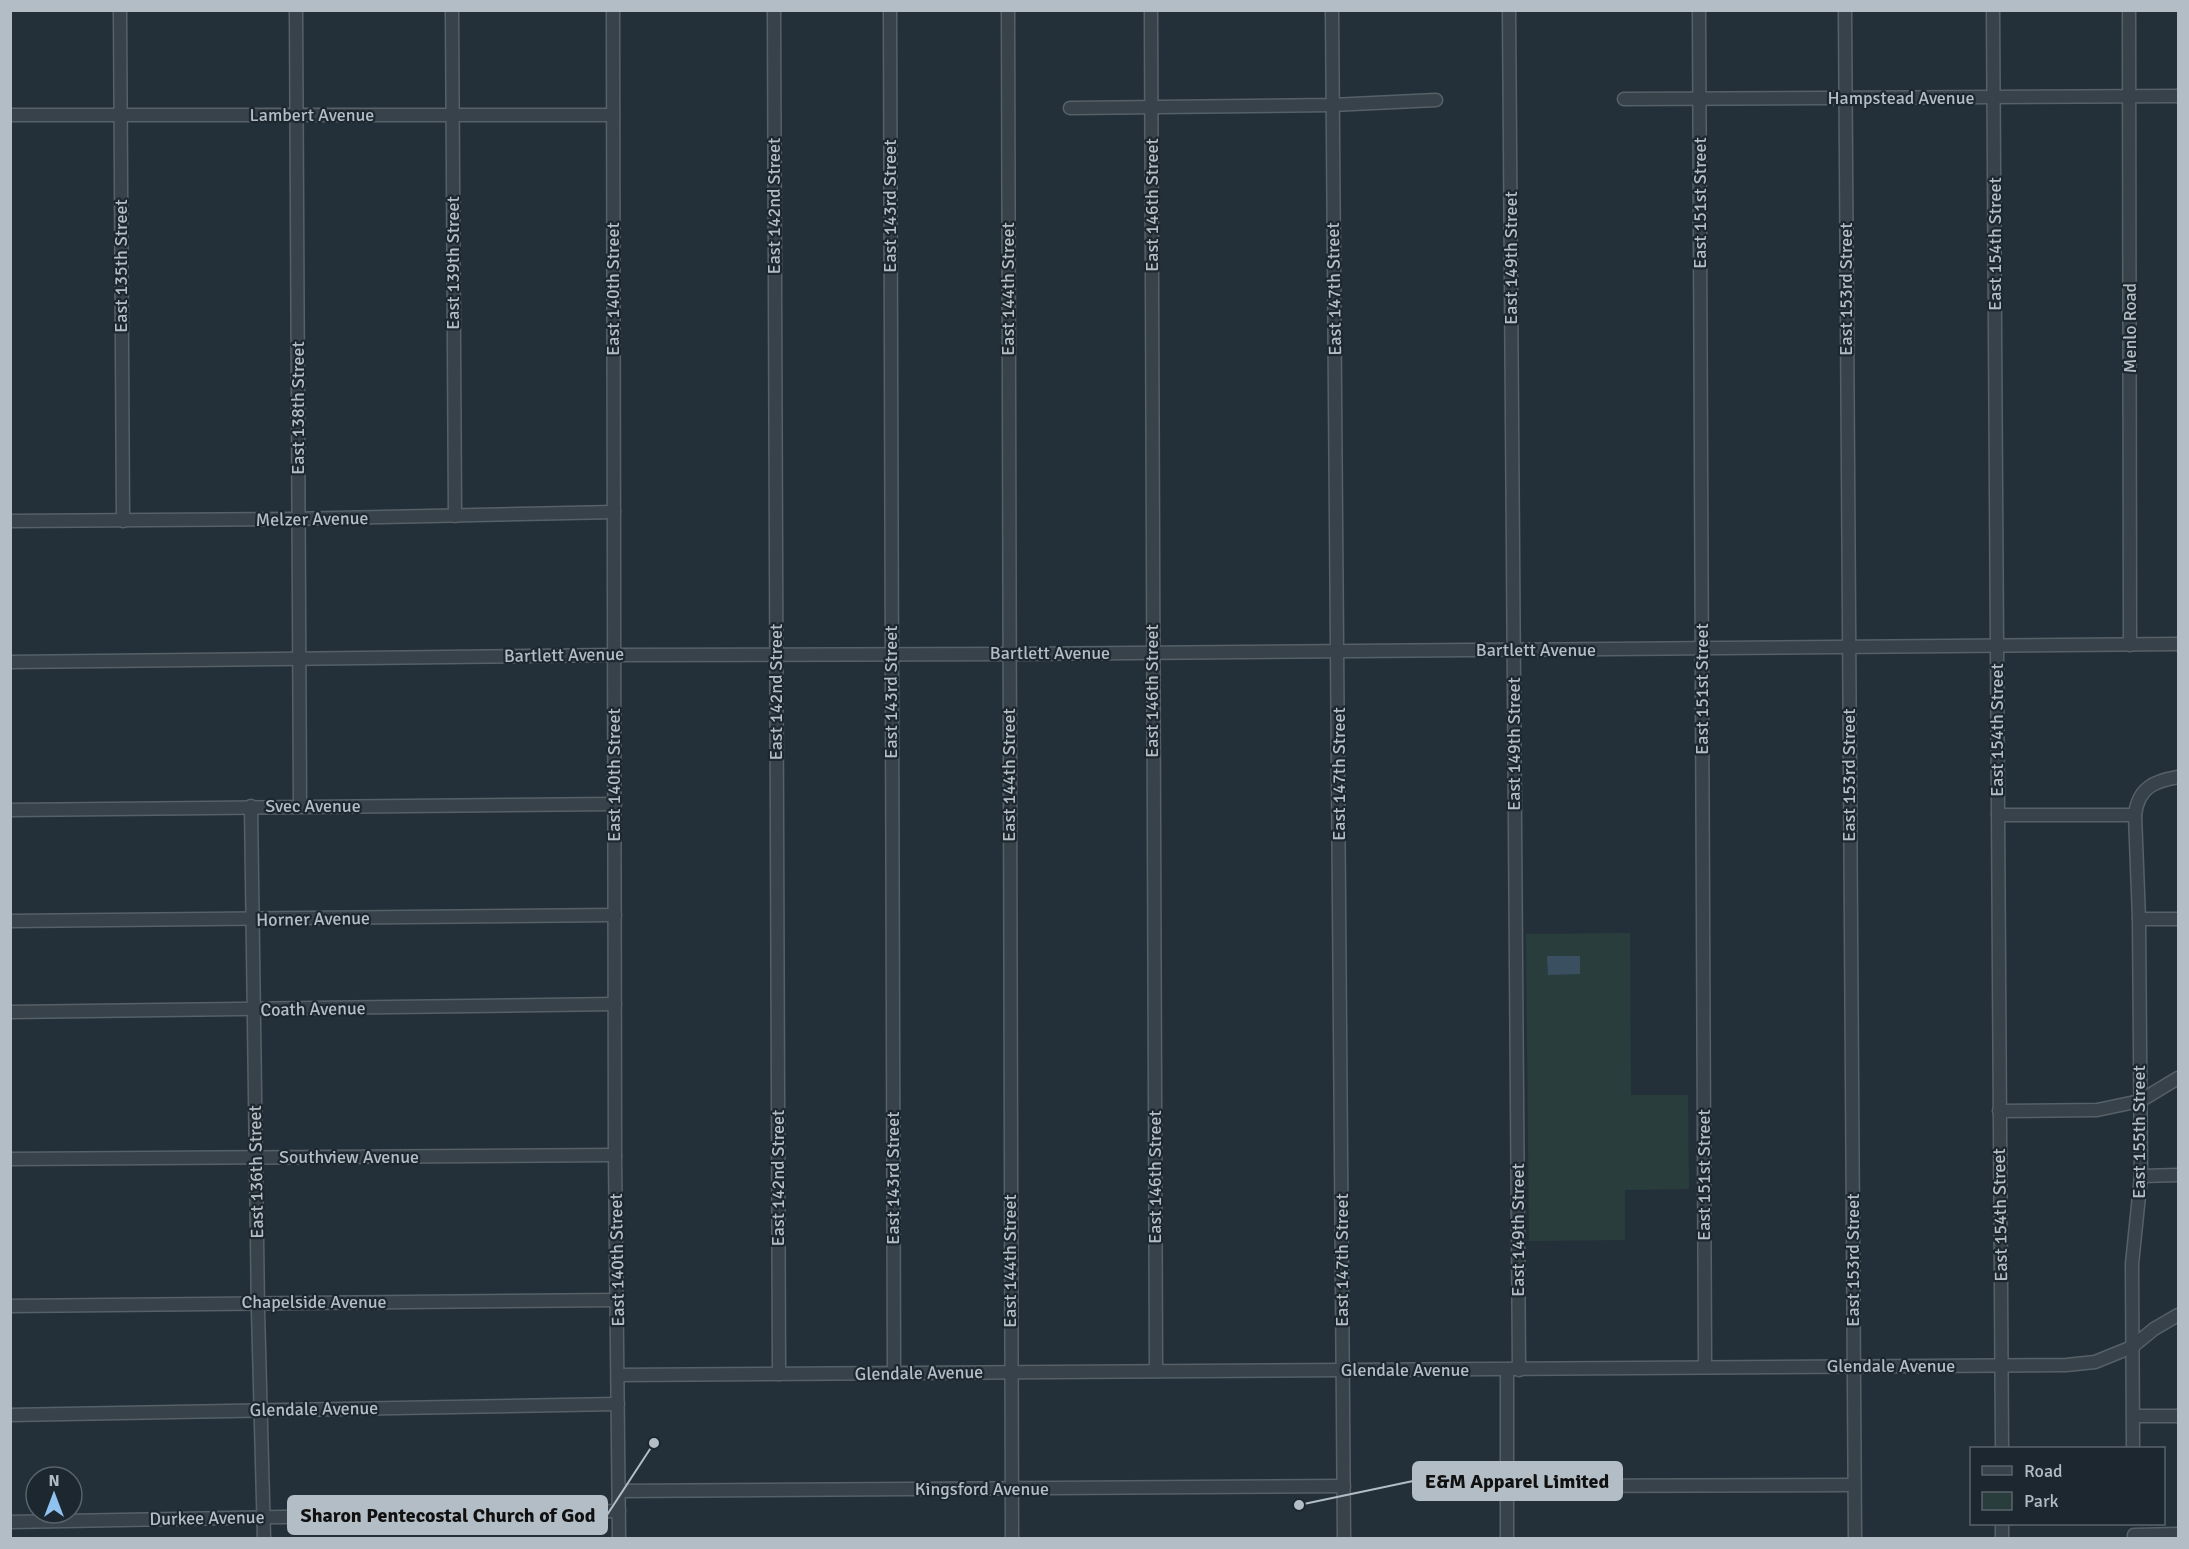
<svg xmlns="http://www.w3.org/2000/svg" width="2189" height="1549" font-family="Signika,sans-serif">
  <rect width="100%" height="100%" fill="#243039"/>
  <path fill="#293e3c" d="M1630 933 1631 1095H1688L1689 1189 1625 1190V1240L1529 1241 1526 934Z"/>
  <path fill="#3a4f5f" d="M1547 956H1580V974L1548 975Z"/>
  <g fill="none" stroke-linecap="round" stroke-linejoin="round">
    <defs>
      <g id="minor">
        <path d="M120 10 123 521"/>
        <path d="M296 10 300 806"/>
        <path d="M452 10 455 516"/>
        <path d="M613 10 615 1155 619 1538"/>
        <path d="M774 10 779 1374"/>
        <path d="M890 10 894 1373"/>
        <path d="M1008 10 1012 1538"/>
        <path d="M1151 10 1156 1371"/>
        <path d="M1332 10 1344 1538"/>
        <path d="M1509 10 1519 1370"/>
        <path d="M1699 10 1705 1367"/>
        <path d="M1845 10 1855 1538"/>
        <path d="M1993 10 2002 1448"/>
        <path d="M2129 10 2130 645"/>
        <path d="M1624 99 2178 96"/>
        <path d="M1070 108 1332 105 1436 100"/>
        <path d="M10 115H613"/>
        <path d="M10 521 289 519 614 512"/>
        <path d="M10 662 614 655 1017 654 2178 644"/>
        <path d="M251 806 258 1311 264 1538"/>
        <path d="M10 810 615 804"/>
        <path d="M1998 815H2135"/>
        <path d="M2139 919H2178"/>
        <path d="M10 921 615 915"/>
        <path d="M10 1012 615 1004"/>
        <path d="M1999 1111 2097 1110 2140 1101 2178 1078"/>
        <path d="M10 1159 615 1155"/>
        <path d="M2141 1176 2178 1175"/>
        <path d="M10 1306 617 1300"/>
        <path d="M1507 1370V1538"/>
        <path d="M618 1375 2066 1365 2095 1362 2132 1347 2154 1329 2178 1315"/>
        <path d="M10 1415 618 1404"/>
        <path d="M2133 1416H2178"/>
        <path d="M2133 1448 2132 1264 2141 1176 2139 919 2135 815C2138 788 2154 781 2178 777"/>
        <path d="M1507 1486 1854 1485"/>
        <path d="M619 1491 1344 1486"/>
        <path d="M10 1522 619 1511"/>
        <path d="M2002 1524V1538"/>
        <path d="M2134 1535 2178 1534"/>
      </g>
    </defs>
    <use href="#minor" stroke="#566068" stroke-width="15"/>
    <use href="#minor" stroke="#38424a" stroke-width="12"/>
  </g>
  <g text-anchor="middle" dominant-baseline="central" stroke-width="4.5" stroke-linejoin="round" paint-order="stroke">
    <g font-size="18" fill="#b3bdc6" stroke="#1d272f">
      <text x="1901" y="98">Hampstead Avenue</text>
      <text x="312" y="115">Lambert Avenue</text>
      <text transform="translate(1700 203) rotate(-90)">East 151st Street</text>
      <text transform="translate(1152 205) rotate(-90)">East 146th Street</text>
      <text transform="translate(774 206) rotate(-90)">East 142nd Street</text>
      <text transform="translate(890 206) rotate(-90)">East 143rd Street</text>
      <text transform="translate(1995 244) rotate(-90)">East 154th Street</text>
      <text transform="translate(1511 258) rotate(-90)">East 149th Street</text>
      <text transform="translate(453 263) rotate(-90)">East 139th Street</text>
      <text transform="translate(121 266) rotate(-90)">East 135th Street</text>
      <text transform="translate(613 289) rotate(-90)">East 140th Street</text>
      <text transform="translate(1008 289) rotate(-90)">East 144th Street</text>
      <text transform="translate(1334 289) rotate(-91)">East 147th Street</text>
      <text transform="translate(1846 289) rotate(-90)">East 153rd Street</text>
      <text transform="translate(2130 328) rotate(-90)">Menlo Road</text>
      <text transform="translate(298 408) rotate(-90)">East 138th Street</text>
      <text transform="translate(312 519) rotate(-1)">Melzer Avenue</text>
      <text x="1536" y="650">Bartlett Avenue</text>
      <text x="1050" y="653">Bartlett Avenue</text>
      <text transform="translate(564 655) rotate(-1)">Bartlett Avenue</text>
      <text transform="translate(1702 689) rotate(-90)">East 151st Street</text>
      <text transform="translate(1152 691) rotate(-90)">East 146th Street</text>
      <text transform="translate(776 692) rotate(-90)">East 142nd Street</text>
      <text transform="translate(891 692) rotate(-90)">East 143rd Street</text>
      <text transform="translate(1997 730) rotate(-90)">East 154th Street</text>
      <text transform="translate(1514 744) rotate(-90)">East 149th Street</text>
      <text transform="translate(1339 774) rotate(-90)">East 147th Street</text>
      <text transform="translate(614 775) rotate(-90)">East 140th Street</text>
      <text transform="translate(1009 775) rotate(-90)">East 144th Street</text>
      <text transform="translate(1849 775) rotate(-90)">East 153rd Street</text>
      <text x="313" y="806">Svec Avenue</text>
      <text transform="translate(313 919) rotate(-1)">Horner Avenue</text>
      <text transform="translate(313 1009) rotate(-1)">Coath Avenue</text>
      <text transform="translate(2139 1132) rotate(-90)">East 155th Street</text>
      <text x="349" y="1157">Southview Avenue</text>
      <text transform="translate(256 1172) rotate(-91)">East 136th Street</text>
      <text transform="translate(1704 1175) rotate(-90)">East 151st Street</text>
      <text transform="translate(1155 1177) rotate(-90)">East 146th Street</text>
      <text transform="translate(778 1178) rotate(-90)">East 142nd Street</text>
      <text transform="translate(893 1178) rotate(-90)">East 143rd Street</text>
      <text transform="translate(2000 1215) rotate(-91)">East 154th Street</text>
      <text transform="translate(1518 1230) rotate(-90)">East 149th Street</text>
      <text transform="translate(617 1260) rotate(-91)">East 140th Street</text>
      <text transform="translate(1342 1260) rotate(-90)">East 147th Street</text>
      <text transform="translate(1853 1260) rotate(-90)">East 153rd Street</text>
      <text transform="translate(1010 1261) rotate(-90)">East 144th Street</text>
      <text x="314" y="1302">Chapelside Avenue</text>
      <text x="1891" y="1366">Glendale Avenue</text>
      <text x="1405" y="1370">Glendale Avenue</text>
      <text transform="translate(919 1373) rotate(-1)">Glendale Avenue</text>
      <text transform="translate(314 1409) rotate(-1)">Glendale Avenue</text>
      <text x="982" y="1489">Kingsford Avenue</text>
      <text transform="translate(207 1518) rotate(-1)">Durkee Avenue</text>
    </g>
  </g>
  <path fill="none" stroke="#b3bdc6" stroke-width="2" d="M1299 1505L1413 1481M654 1443L607 1515"/>
  <g fill="#b3bdc6" stroke="#1d272f" stroke-width="2">
    <circle cx="1299" cy="1505" r="6"/>
    <circle cx="654" cy="1443" r="6"/>
  </g>
  <g fill="#b3bdc6" stroke="#b3bdc6" stroke-width="2">
    <rect x="1413" y="1462" width="209" height="38" rx="6"/>
    <rect x="288" y="1496" width="319" height="38" rx="6"/>
  </g>
  <g font-size="20" text-anchor="middle" font-weight="bold" fill="#111">
    <text x="1517" y="1488">E&amp;M Apparel Limited</text>
    <text x="448" y="1522">Sharon Pentecostal Church of God</text>
  </g>
  <rect width="2189" height="1549" fill="none" stroke="#b3bdc6" stroke-width="24"/>
  <rect x="1970" y="1447" width="195" height="78" fill="#1d272f" stroke="#59636b" stroke-width="1.5"/>
  <rect x="1982" y="1466" width="30" height="9" fill="#38424a" stroke="#59636b" stroke-width="1.5"/>
  <text x="2024" y="1477" font-size="18" fill="#b3bdc6">Road</text>
  <rect x="1982" y="1492" width="30" height="18" fill="#293e3c" stroke="#59636b" stroke-width="1.5"/>
  <text x="2024" y="1507" font-size="18" fill="#b3bdc6">Park</text>
  <g transform="translate(54 1495)"><circle r="28" fill="#1d272f" stroke="#59636b" stroke-width="1.5"/>
  <path d="M0-4.5L10 22L0 15L-10 22Z" fill="#8fc2ef"/>
  <text y="-9" font-size="16" font-weight="bold" text-anchor="middle" fill="#b3bdc6">N</text>
  </g>
</svg>
